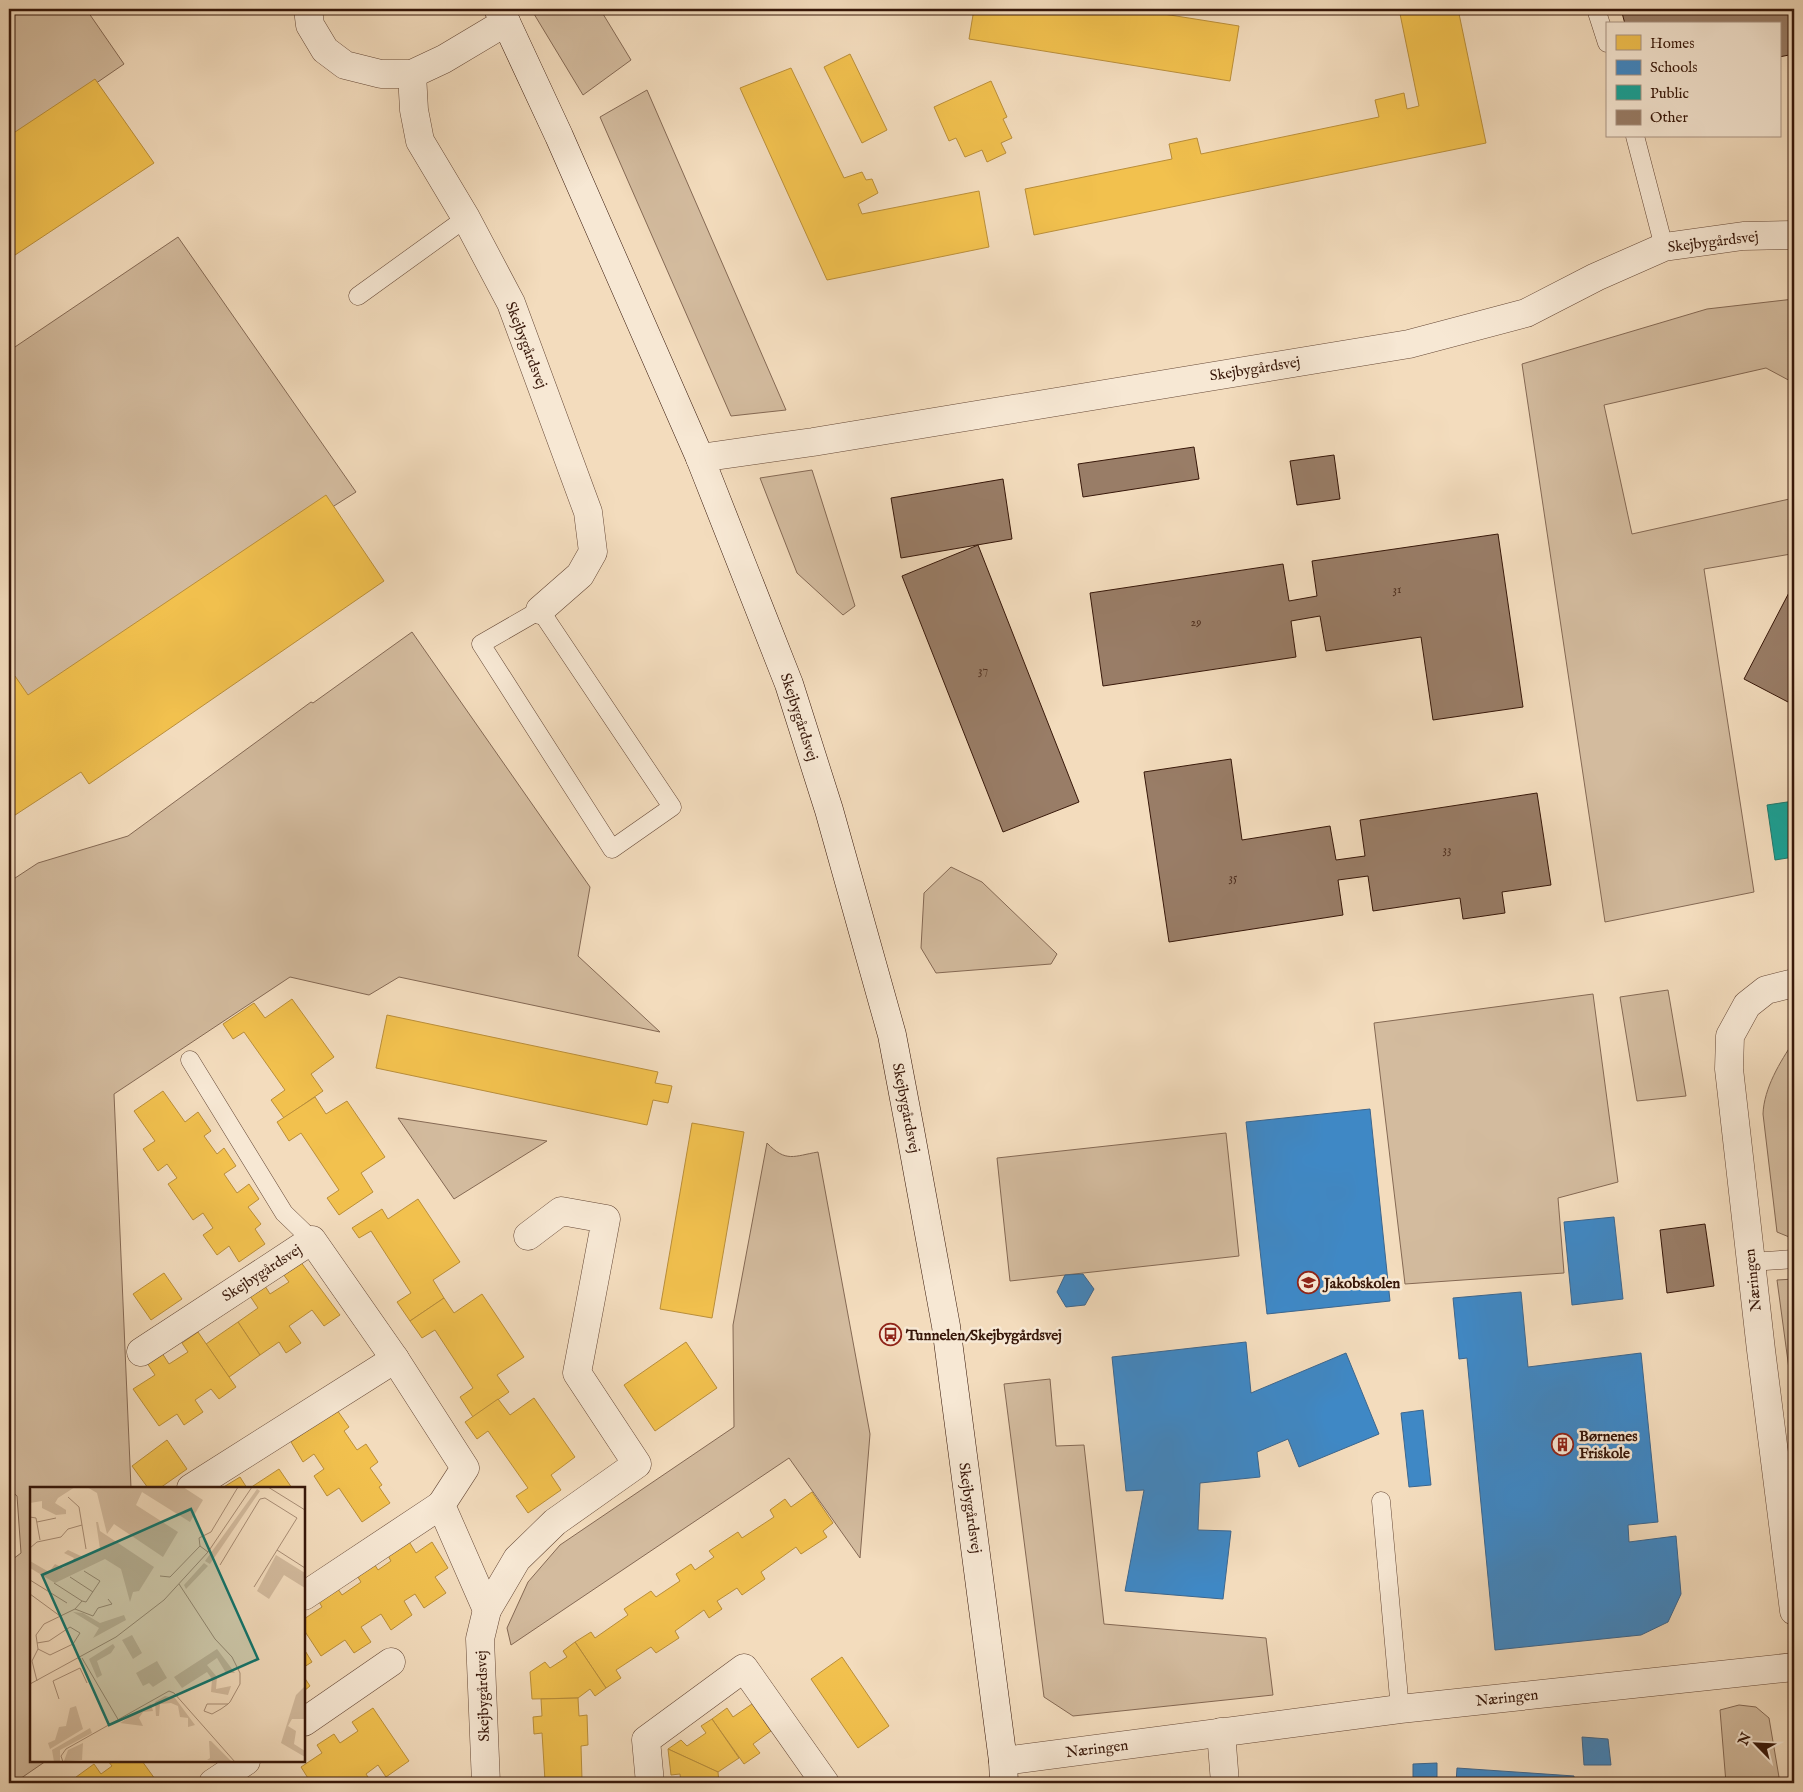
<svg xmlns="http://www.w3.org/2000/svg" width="1803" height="1792" font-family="'IM FELL English',serif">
  <rect width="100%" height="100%" fill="#f3dcbd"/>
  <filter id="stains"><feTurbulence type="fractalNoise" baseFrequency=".004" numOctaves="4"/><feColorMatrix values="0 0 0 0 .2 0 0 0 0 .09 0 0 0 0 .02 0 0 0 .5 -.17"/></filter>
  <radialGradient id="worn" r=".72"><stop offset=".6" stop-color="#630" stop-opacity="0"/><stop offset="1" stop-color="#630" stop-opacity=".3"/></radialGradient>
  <g fill="#d3bb9e" stroke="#856954">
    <path d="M9 9H86L124 64 9 143Z"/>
    <path d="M531 9H600L631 60 583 95Z"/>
    <path d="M647 90 786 410 731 416 600 117Z"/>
    <path d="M178 237 356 492 9 712V351Z"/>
    <path d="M1794 299V383L1766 368 1604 405 1632 534 1794 498V555L1791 554 1704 569 1754 892 1605 922 1522 364 1707 309Z"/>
    <path d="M812 470 855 606 843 615 797 573 760 478Z"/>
    <path d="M412 632 590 887 578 956 660 1032 399 977 369 995 290 977 114 1094 131 1488H31V1761H46L14 1783H9V1562L21 1553 17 1496 9 1489V1256L13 1244 9 1242V882L38 863 128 836 311 702 313 703Z"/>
    <path d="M951 867 982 882 1057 954 1051 964 936 973 921 948 924 893Z"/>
    <path d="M1668 990 1686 1096 1637 1101 1620 997Z"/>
    <path d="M1593 994 1618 1182 1558 1198 1564 1273 1405 1284 1374 1023Z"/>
    <path d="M1794 1041V1239L1777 1232 1763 1114C1764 1088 1780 1062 1794 1041Z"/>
    <path d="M398 1118 547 1141 454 1199Z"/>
    <path d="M1226 1133 1239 1256 1010 1281 997 1158Z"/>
    <path d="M767 1143C786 1163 794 1156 818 1152L870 1434 860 1558 789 1458 511 1645 507 1628 528 1582 560 1545 734 1427 733 1325Z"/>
    <path d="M1794 1279V1406L1777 1280Z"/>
    <path d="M1050 1379 1056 1446 1084 1445 1104 1624 1266 1638 1273 1695 1073 1716 1044 1697 1004 1384Z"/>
    <path d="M1739 1705 1756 1707 1769 1718 1780 1783H1726L1720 1710Z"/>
  </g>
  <g fill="#f2c14e" stroke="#ba8e39">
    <path d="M974 9H1132L1239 26 1230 81 969 39Z"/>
    <path d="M1399 9H1458L1486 143 1034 235 1025 189 1172 159 1169 144 1197 138 1201 154 1379 117 1375 100 1404 93 1407 109 1419 106Z"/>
    <path d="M850 54 887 130 862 143 824 67Z"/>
    <path d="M791 68 844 178 862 172 866 180 872 179 878 193 858 204 862 214 979 191 989 247 827 280 740 88Z"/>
    <path d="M95 79 154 163 9 259V136Z"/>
    <path d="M991 81 1007 117 1003 119 1012 138 1001 143 1006 153 987 162 982 150 965 157 956 138 949 141 934 107Z"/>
    <path d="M326 495 384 581 89 784 81 772 9 819V680L15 676 28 695Z"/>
    <path d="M292 999 334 1057 311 1074 323 1091 284 1118 271 1100 285 1090 244 1032 233 1039 223 1024 254 1003 265 1018Z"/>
    <path d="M387 1015 658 1072 655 1083 672 1086 668 1103 653 1100 647 1125 376 1068Z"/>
    <path d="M163 1091 185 1122 198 1112 211 1131 204 1136 217 1154 224 1148 236 1166 224 1174 237 1193 249 1184 259 1199 248 1207 261 1224 255 1229 265 1244 239 1262 229 1246 217 1255 203 1235 213 1228 203 1213 193 1220 168 1184 177 1178 167 1164 158 1171 143 1149 155 1141 134 1111Z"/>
    <path d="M315 1097 326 1114 347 1101 385 1157 361 1173 373 1192 339 1215 327 1198 339 1190 301 1133 289 1141 277 1122Z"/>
    <path d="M692 1123 744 1132 712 1318 660 1309Z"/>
    <path d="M418 1199 460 1262 433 1280 444 1298 410 1321 397 1302 411 1293 371 1231 359 1238 352 1228 382 1209 388 1219Z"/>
    <path d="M300 1261 340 1315 324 1326 312 1310 289 1326 301 1343 286 1353 279 1342 260 1355 238 1322 258 1308 250 1296 265 1286 270 1294 289 1282 283 1274Z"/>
    <path d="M164 1273 182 1299 151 1320 133 1294Z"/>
    <path d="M482 1294 524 1357 497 1375 509 1392 473 1417 460 1397 473 1388 435 1330 422 1338 410 1321 444 1298 454 1313Z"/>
    <path d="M238 1322 260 1355 229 1377 206 1344Z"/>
    <path d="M198 1332 236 1387 219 1399 211 1389 195 1400 203 1412 184 1425 177 1414 159 1426 133 1389 155 1375 147 1363 162 1353 169 1364 188 1352 182 1343Z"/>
    <path d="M686 1342 717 1388 655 1431 624 1385Z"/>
    <path d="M534 1398 575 1457 551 1475 561 1490 528 1513 516 1496 528 1488 488 1431 477 1439 465 1422 498 1399 510 1415Z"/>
    <path d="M337 1410 349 1427 344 1431 357 1450 366 1444 378 1462 370 1468 382 1485 379 1487 390 1503 362 1522 339 1488 327 1496 314 1476 324 1469 314 1454 303 1462 291 1442Z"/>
    <path d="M167 1440 187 1469 160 1488H148L132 1466Z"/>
    <path d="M279 1469 292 1488H250Z"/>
    <path d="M240 1477 247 1488H222Z"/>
    <path d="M812 1492 833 1523 823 1531 827 1537 801 1554 796 1547 761 1572 765 1579 742 1595 737 1588 717 1601 722 1609 709 1618 704 1610 675 1631 679 1638 656 1653 651 1647 616 1670 621 1678 606 1688 575 1642 591 1632 595 1638 628 1615 624 1609 651 1591 656 1597 680 1581 676 1574 691 1564 695 1570 714 1557 709 1551 738 1532 742 1538 774 1517 770 1510 785 1499 791 1507Z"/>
    <path d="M408 1540 416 1553 432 1542 448 1568 435 1577 446 1593 424 1608 415 1594 404 1601 412 1615 391 1630 381 1614 361 1627 371 1642 354 1653 345 1640 321 1656 304 1630V1619L322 1607 317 1598 336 1586 342 1595 361 1582 356 1574 373 1562 378 1570 391 1561 387 1554Z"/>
    <path d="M575 1642 606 1688 595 1696 590 1689 578 1698 532 1699 530 1672 545 1662 550 1668 567 1657 563 1651Z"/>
    <path d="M304 1649 312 1662 304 1667Z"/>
    <path d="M842 1657 889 1726 858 1748 811 1679Z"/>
    <path d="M304 1677 310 1686 304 1691Z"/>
    <path d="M578 1698 579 1716 587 1715 588 1745 581 1746 582 1780 589 1779 590 1783H536L535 1782 545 1781 542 1733 534 1734 533 1717 542 1716 541 1699Z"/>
    <path d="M752 1704 771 1731 753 1744 760 1753 744 1764 712 1719 727 1708 733 1717Z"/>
    <path d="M373 1708 409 1761 386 1777 378 1765 366 1774 372 1783H311L301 1767 322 1753 317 1745 334 1734 340 1743 358 1731 352 1722Z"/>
    <path d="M712 1719 739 1758 718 1772 668 1749 681 1740 687 1746 706 1733 701 1726Z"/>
    <path d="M668 1749 718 1772 719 1783H681L680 1774 671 1775Z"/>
    <path d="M108 1761H142L155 1779 148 1783H75L72 1780 94 1764 101 1774 112 1766Z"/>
  </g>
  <g fill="#3f88c5" stroke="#3d668d">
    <path d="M1370 1109 1390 1301 1267 1314 1246 1122Z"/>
    <path d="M1614 1217 1623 1299 1572 1305 1564 1222Z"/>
    <path d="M1083 1274 1094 1289 1085 1305 1066 1307 1057 1292 1065 1275Z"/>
    <path d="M1521 1292 1528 1367 1641 1353 1658 1522 1628 1525 1629 1542 1676 1536 1681 1594 1668 1622 1641 1635 1495 1650 1467 1358 1459 1359 1453 1298Z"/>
    <path d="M1246 1342 1251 1393 1346 1353 1379 1434 1299 1467 1288 1439 1257 1452 1260 1477 1200 1483 1198 1530 1231 1531 1223 1599 1125 1591 1144 1490 1126 1491 1112 1357Z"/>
    <path d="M1423 1410 1431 1485 1409 1487 1401 1413Z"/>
    <path d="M1582 1737 1608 1739 1611 1765H1584Z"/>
    <path d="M1437 1763V1783H1413V1764Z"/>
    <path d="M1457 1768 1574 1776V1783H1456Z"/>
  </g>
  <path fill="#17a398" stroke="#21796d" d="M1794 801V857L1775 860 1767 805Z"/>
  <g fill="#997d67" stroke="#371709">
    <path d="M1621 9H1794V54L1779 57V24H1625Z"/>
    <path d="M1194 447 1199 479 1083 497 1078 464Z"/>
    <path d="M1334 455 1340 499 1297 505 1290 461Z"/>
    <path d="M1003 479 1012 539 901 558 891 498Z"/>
    <path d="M1498 534 1523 707 1433 720 1421 637 1326 651 1320 616 1291 621 1296 657 1103 686 1090 593 1283 564 1289 601 1317 596 1312 561Z"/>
    <path d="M978 545 1079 802 1003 832 902 576Z"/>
    <path d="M1794 583V691L1788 702 1744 679Z"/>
    <path d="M1231 759 1242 840 1330 826 1336 860 1365 856 1360 820 1537 793 1551 885 1502 892 1505 913 1463 919 1460 898 1373 911 1368 876 1338 880 1343 915 1169 942 1144 772Z"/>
    <path d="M1705 1224 1714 1286 1667 1293 1660 1230Z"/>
  </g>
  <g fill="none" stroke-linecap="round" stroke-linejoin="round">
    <defs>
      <g id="lane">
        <path d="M1596 9 1607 43"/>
        <path d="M1635 136 1664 247"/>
        <path d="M358 296 466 218"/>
        <path d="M540 610 672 807 612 849 481 644Z"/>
        <path d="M190 1060 284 1213 312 1240"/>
        <path d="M1751 1262 1794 1259"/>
        <path d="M1381 1501 1400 1709"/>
      </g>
      <g id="street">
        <path d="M308 9 310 25 325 50 345 65 381 74H412L444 59 506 22"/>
        <path d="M412 74 414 110 420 141 466 218 511 303 588 512 593 552 580 575 540 610"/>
        <path d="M700 458 813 442 1409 344 1526 313 1596 277 1664 247 1743 236 1794 235"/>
        <path d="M1794 983 1766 990 1747 1005 1730 1036 1729 1069 1761 1350 1794 1611"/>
        <path d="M141 1352 312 1240 395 1359 465 1468 441 1505 487 1610"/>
        <path d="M191 1488 395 1359"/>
        <path d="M304 1596 441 1505"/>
        <path d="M304 1722 391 1662"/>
        <path d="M1221 1732 1225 1783"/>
        <path d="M1003 1761 1400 1709 1794 1667"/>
        <path d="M213 1783 246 1761"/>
        <path d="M486 1783 480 1639 487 1610 517 1559 555 1522 637 1464 577 1373 606 1219 561 1211 528 1236"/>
        <path d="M650 1783 646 1740 744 1668 825 1783"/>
      </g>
      <path id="secondary" d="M498 9 506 22 559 136 700 458 789 684 829 810 892 1035 910 1130 946 1326 1003 1761 1004 1783"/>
    </defs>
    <use href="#lane" stroke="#664836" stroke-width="19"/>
    <use href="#street" stroke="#664836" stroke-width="29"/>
    <use href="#secondary" stroke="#371709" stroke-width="29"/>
    <use href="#lane" stroke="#f7e8d4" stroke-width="18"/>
    <use href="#street" stroke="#f7e8d4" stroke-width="28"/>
    <use href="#secondary" stroke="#f7e8d4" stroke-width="28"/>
  </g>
  <defs>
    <symbol id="school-ring" viewBox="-11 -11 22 22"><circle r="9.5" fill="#f7e8d4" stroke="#8f2418" stroke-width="1.5"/><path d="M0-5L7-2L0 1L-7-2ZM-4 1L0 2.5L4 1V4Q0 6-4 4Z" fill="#8f2418"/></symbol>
    <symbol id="bus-ring" viewBox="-11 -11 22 22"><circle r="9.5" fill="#f7e8d4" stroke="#8f2418" stroke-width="1.5"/><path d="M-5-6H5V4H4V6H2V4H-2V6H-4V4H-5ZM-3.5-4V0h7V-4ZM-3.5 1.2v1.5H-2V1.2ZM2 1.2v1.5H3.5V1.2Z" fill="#8f2418"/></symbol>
    <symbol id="building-ring" viewBox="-11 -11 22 22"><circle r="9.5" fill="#f7e8d4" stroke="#8f2418" stroke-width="1.5"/><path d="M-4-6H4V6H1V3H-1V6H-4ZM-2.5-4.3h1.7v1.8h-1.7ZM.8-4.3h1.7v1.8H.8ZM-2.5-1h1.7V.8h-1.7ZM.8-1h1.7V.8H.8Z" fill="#8f2418"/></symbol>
  </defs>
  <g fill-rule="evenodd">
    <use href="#school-ring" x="1296" y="1270" width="25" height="25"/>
    <use href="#bus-ring" x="878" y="1322" width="25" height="25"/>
    <use href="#building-ring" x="1550" y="1432" width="25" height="25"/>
  </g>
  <g text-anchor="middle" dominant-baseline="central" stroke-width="5" stroke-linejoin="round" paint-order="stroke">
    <g font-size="12" fill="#503020">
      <text x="1397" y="589">31</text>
      <text x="1196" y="622">29</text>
      <text x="983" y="670">37</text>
      <text x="1447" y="849">33</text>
      <text x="1233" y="877">35</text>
    </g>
    <g font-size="15" fill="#371709" stroke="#f7e8d4">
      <text transform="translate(1713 242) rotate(-7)">Skejbygårdsvej</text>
      <text transform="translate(526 345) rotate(69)">Skejbygårdsvej</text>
      <text transform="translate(1255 369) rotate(-9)">Skejbygårdsvej</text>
      <text transform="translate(799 717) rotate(72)">Skejbygårdsvej</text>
      <text transform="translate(906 1108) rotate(79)">Skejbygårdsvej</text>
      <text transform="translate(262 1273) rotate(-33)">Skejbygårdsvej</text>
      <text transform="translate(1753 1280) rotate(-96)">Næringen</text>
      <text transform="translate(970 1508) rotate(82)">Skejbygårdsvej</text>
      <text transform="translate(483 1696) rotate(-92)">Skejbygårdsvej</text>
      <text transform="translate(1507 1698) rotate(-6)">Næringen</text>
      <text transform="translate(1097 1749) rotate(-7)">Næringen</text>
    </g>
    <g font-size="15" font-weight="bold" fill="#371709" stroke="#f7e8d4" text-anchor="start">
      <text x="1324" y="1283">Jakobskolen</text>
      <text x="906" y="1335">Tunnelen/Skejbygårdsvej</text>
      <text x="1579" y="1436">Børnenes<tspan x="1579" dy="17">Friskole</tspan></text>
    </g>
  </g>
  <g transform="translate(30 1487)">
    <rect width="275" height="275" fill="#f3dcbd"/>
    <path d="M4 0H45L28 11 25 16 36 23V27L26 28 12 21V14L0 16V3ZM57 0H153L173 13 160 35 112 5 106 18 148 45 133 70 84 37 77 47 67 6ZM227 2 230 4 180 77 175 74ZM66 35H68L70 44 124 80 109 104 103 105 100 115 91 82 75 72 25 96 0 81V74L19 85 25 77 33 81 42 75 44 71 34 66 38 63 53 70 70 62ZM246 68 275 86V101L254 88 239 112 227 104ZM174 76 178 79 156 102 154 98ZM43 125 53 126 70 136 94 128 96 133 63 151 69 141ZM102 148 112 166 103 172 92 153ZM83 157 85 160 81 166 67 174 72 188 67 191 59 172ZM187 162 205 186H196L187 171 177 178 187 190 186 202 201 199 198 208 181 205 182 192 177 185 152 201 144 190ZM127 174 137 191 123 200 119 196 113 199 106 186ZM275 199V232H262L258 239 266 244 264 257 275 264V270L251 256 266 208ZM135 209 145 211 165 238 158 240V231L150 230 148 219 141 216 130 217 129 229H126L125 215ZM121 217 123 224 113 225 109 231 113 239 90 236ZM46 219 53 242 20 262 18 256 25 253 29 240 36 239 40 221ZM60 241 62 246 30 263V275H24L22 263ZM179 254H181L202 275 177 273 180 271ZM53 256 52 273 34 274 38 263Z" fill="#d3bb9e"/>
    <path fill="none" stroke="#a88d75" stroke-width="1" d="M238 0 275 23M38 10 49 20 56 62M0 30 6 31 10 53M7 35 26 31M0 61 7 55 31 50 38 42 52 38M247 63 275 81M178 65 170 59 169 51 181 45 208 0M190 78 230 12 235 11 267 31 224 100M130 89 140 90 170 59M40 90 63 105M0 93 37 116M24 96 52 114M149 97 185 152 202 170 210 186V197L200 215 198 217 191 222 182 227 174 224 177 217H198M0 107 30 129M45 122 52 114 56 115 70 94 54 84M7 156 19 154 40 140 50 146 43 157 20 168 8 162M52 171 89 234M7 194 2 174 8 162 6 148 14 137 45 122 63 129 68 121 82 117 78 112M0 197 86 150 134 113 178 65 222 0M29 212 23 194 50 181 57 196M33 275 31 269 36 262 139 204 144 206 205 275"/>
    <path fill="#0f766e" fill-opacity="0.15" stroke="#0f766e" stroke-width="2.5" d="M161 22 228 172 79 238 12 88Z"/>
    <rect width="275" height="275" fill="none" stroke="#371709" stroke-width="2.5"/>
  </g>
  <rect width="1803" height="1792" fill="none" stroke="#f3dcbd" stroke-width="30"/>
  <rect x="10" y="10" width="1783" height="1772" fill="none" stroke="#371709" stroke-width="2.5"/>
  <rect x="15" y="15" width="1773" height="1762" fill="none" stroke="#371709"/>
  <rect x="1606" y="22" width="175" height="115" fill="#f7e8d4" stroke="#aa9483"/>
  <rect x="1616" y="35" width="25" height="15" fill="#f2c14e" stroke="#aa9483"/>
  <text x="1650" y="48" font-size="15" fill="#371709">Homes</text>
  <rect x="1616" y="60" width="25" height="15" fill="#3f88c5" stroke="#aa9483"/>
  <text x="1650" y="72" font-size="15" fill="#371709">Schools</text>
  <rect x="1616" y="85" width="25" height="15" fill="#17a398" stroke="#aa9483"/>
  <text x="1650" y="98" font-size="15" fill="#371709">Public</text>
  <rect x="1616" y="110" width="25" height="15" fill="#997d67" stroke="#aa9483"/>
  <text x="1650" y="122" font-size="15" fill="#371709">Other</text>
  <g transform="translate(1756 1744) rotate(294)" stroke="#f7e8d4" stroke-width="4" paint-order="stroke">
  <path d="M0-4L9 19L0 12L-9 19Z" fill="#371709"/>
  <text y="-8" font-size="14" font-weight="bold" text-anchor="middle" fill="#371709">N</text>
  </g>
  <rect width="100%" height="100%" filter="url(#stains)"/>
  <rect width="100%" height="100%" fill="url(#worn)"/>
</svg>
